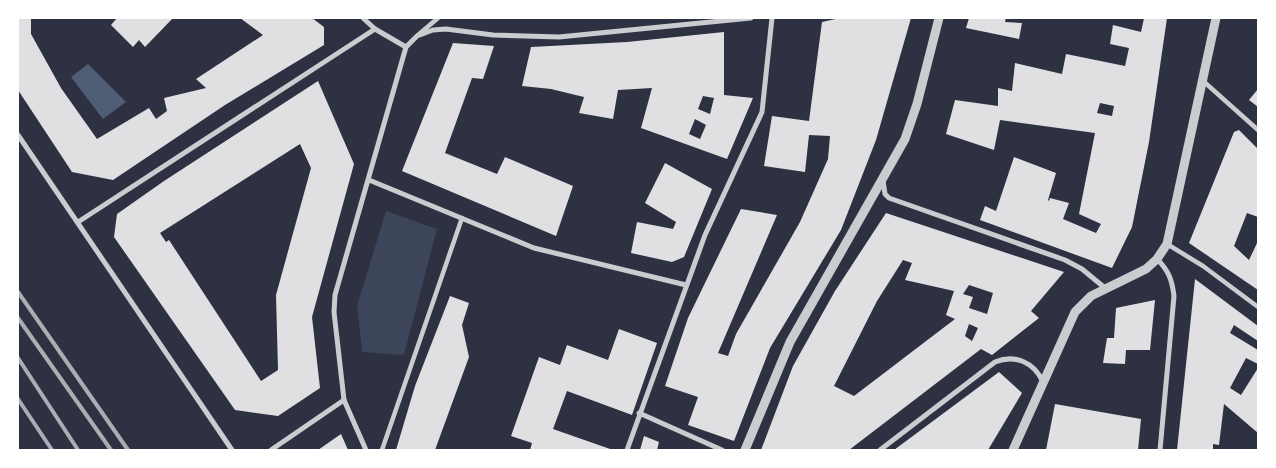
<svg xmlns="http://www.w3.org/2000/svg" width="1276" height="468" font-family="Signika,sans-serif">
  <rect width="100%" height="100%" fill="#2d3142"/>
  <path fill="#3c4559" d="M386 211 437 229 404 355 362 352 357 306Z"/>
  <path fill="#4f5d75" d="M88 64 126 102 103 119 71 77Z"/>
  <g fill="#e0e0e3" fill-rule="evenodd">
    <path d="M18 18H31V34L61 88 97 139 149 108 156 119 167 111 164 98 206 88 196 79 263 35 240 18H312L324 27V45L225 105 113 180 72 172 18 90Z"/>
    <path d="M117 18H173L145 47 139 40 133 47 111 25Z"/>
    <path d="M840 18H911L876 140 841 230 770 348 734 441 688 425 698 397 665 386 688 318 741 209 777 215 718 353 728 356 736 334 800 222 828 159 830 136 809 135 805 172 764 166 772 116 809 121 822 22Z"/>
    <path d="M969 18H1006L1005 22 1022 23 1019 39 966 28Z"/>
    <path d="M1144 18H1167L1149 142 1132 227 1112 268 980 220 985 206 996 211 1014 157 1056 173 1048 200 1049 201 1050 198 1069 203 1063 219 1096 233 1101 224 1079 214 1095 133 1000 120 994 150 946 134 955 100 998 106V88L1012 91 1015 63 1062 74 1066 54 1125 66 1129 48 1110 44 1113 25 1141 32ZM1100 103 1114 106 1112 116 1097 113Z"/>
    <path d="M724 32V95L753 98 727 159 641 128 652 88 618 90 613 119 579 113 584 97 551 89 522 86 531 47 627 42ZM703 96 714 98 710 114 698 109ZM695 119 706 125 700 139 689 134Z"/>
    <path d="M453 43 494 46 483 79 472 78 445 153 497 174 505 157 573 186 556 236 402 171Z"/>
    <path d="M318 81 354 164 312 317 320 388 278 416 235 410 114 237 117 214 164 181ZM300 144 311 168 276 295 278 370 261 381 169 240 166 242 160 233Z"/>
    <path d="M1258 89V107L1249 100Z"/>
    <path d="M1239 130 1258 149V217L1247 213 1234 246 1249 260 1258 241V290L1189 243 1234 132Z"/>
    <path d="M665 163 712 189 684 257 672 262 631 253 637 222 673 229 676 222 645 203Z"/>
    <path d="M886 213 1064 272 1031 311 1039 318 992 355 981 349 849 450H761L793 366 835 291ZM903 260 912 263 905 280 954 291 946 315 955 319 854 396 834 386 877 301ZM969 285 993 293 987 314 969 308 973 297 963 294ZM969 324 978 328 972 341 965 336Z"/>
    <path d="M1195 279 1258 326V341L1234 325 1230 333 1258 350V364L1246 358 1230 388 1241 395 1258 368V433L1224 404 1219 445 1213 444V450H1177Z"/>
    <path d="M450 296 469 303 462 325 469 357 435 450H396L415 386Z"/>
    <path d="M1155 300 1150 350H1126L1125 364 1103 363 1107 338H1114L1116 308Z"/>
    <path d="M619 329 657 343 632 415 567 391 553 429 613 450H530L532 443 511 436 539 357 560 365 567 345 608 360Z"/>
    <path d="M999 372 1022 393 988 450H894Z"/>
    <path d="M1055 404 1141 419 1138 450H1046Z"/>
    <path d="M341 434 348 450H318Z"/>
    <path d="M644 436 659 442 657 450H640Z"/>
  </g>
  <g fill="none" stroke-linecap="round" stroke-linejoin="round">
    <g stroke="#caccd0" stroke-width="4.5">
      <path d="M418 35 438 18"/>
      <path d="M1202 80 1258 130"/>
      <path d="M1167 244 1203 266 1258 307"/>
      <path d="M382 450 462 218"/>
    </g>
    <g stroke="#caccd0" stroke-width="5">
      <path d="M363 18 375 29 406 47"/>
      <path d="M18 135 232 450"/>
      <path d="M369 180 534 248 686 285"/>
      <path d="M883 181 885 194 889 198 1065 260 1082 269 1105 288"/>
      <path d="M78 222 375 29"/>
      <path d="M1157 259C1169 271 1172 280 1174 296L1160 450"/>
      <path d="M639 413 722 450"/>
      <path d="M271 450 344 400"/>
      <path d="M366 450 344 400 334 312 335 295 406 47 417 36 433 30 446 29 493 35 559 37 751 18"/>
      <path d="M627 450 705 235 762 112 772 18"/>
      <path d="M880 450 995 362C1015 354 1034 362 1043 382"/>
    </g>
    <g stroke="#caccd0" stroke-width="9">
      <path d="M745 450 790 342 905 139 917 104 939 18"/>
      <path d="M1013 450 1075 312 1091 296 1146 269 1157 259 1167 244 1216 18"/>
    </g>
    <g stroke="#abadb3" stroke-width="4">
      <path d="M18 292 128 450"/>
      <path d="M18 318 111 450"/>
      <path d="M18 358 78 450"/>
      <path d="M18 399 52 450"/>
    </g>
  </g>
  <rect width="1276" height="468" fill="none" stroke="#ffffff" stroke-width="38"/>
</svg>
